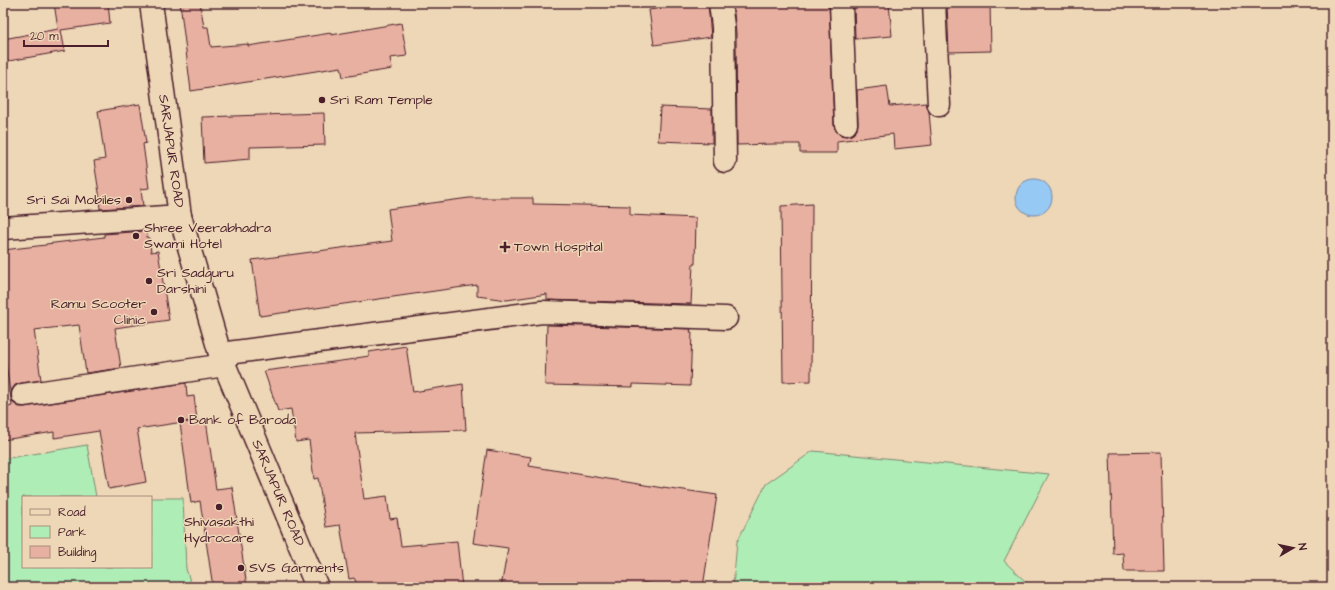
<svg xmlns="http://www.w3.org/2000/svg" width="1335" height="590" font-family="'Architects Daughter',sans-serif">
  <rect width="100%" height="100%" fill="#eed7b7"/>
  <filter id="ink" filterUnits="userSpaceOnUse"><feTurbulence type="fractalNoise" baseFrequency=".025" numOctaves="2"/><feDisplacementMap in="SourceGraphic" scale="8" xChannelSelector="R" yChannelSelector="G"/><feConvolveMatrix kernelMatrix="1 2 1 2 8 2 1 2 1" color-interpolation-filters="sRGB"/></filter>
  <g filter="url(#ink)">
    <g fill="#aeeeb6" stroke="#7c8670">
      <path d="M87 445 96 497H23V567H151V498H183L186 569 192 587H3V459Z"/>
      <path d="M813 451 1049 474 1004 561 1031 587H733L737 542 766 484Z"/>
    </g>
    <circle fill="#96c9f3" stroke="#7885a3" cx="1034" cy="197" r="18"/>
    <g fill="#e8b0a0" stroke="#4a1f2b">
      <path d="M54 3H108L110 23 61 30 65 51 3 62V39L58 29Z"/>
      <path d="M180 3H200L204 27H208L211 47 248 44V46L331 33V35L401 23 407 56 390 58 392 69 343 77 341 67 191 91Z"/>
      <path d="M697 3H708L711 37 654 45 649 10Z"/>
      <path d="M733 3H829L834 125 836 131 841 135 847 136 853 134 857 130 858 123 857 90 887 86 890 106 926 103 929 112 932 145 894 149 893 134 837 141V153H800V144H774L737 145 736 33Z"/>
      <path d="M854 3H889L892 36 855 39Z"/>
      <path d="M947 3H990L991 51 949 52Z"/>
      <path d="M140 104 146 143 143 144 149 188 141 189 143 206 100 209 99 199H100L94 161 105 159 98 111Z"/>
      <path d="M660 107 712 109V143L658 141Z"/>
      <path d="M324 113 325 145 250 147V159L204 163 202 117Z"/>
      <path d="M469 198H533V204L630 206V215L696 218 695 264H693L691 304 547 300V294L507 300 477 296V285L260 316 252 260 392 241 388 209Z"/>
      <path d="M812 204 811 381 783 382 781 206Z"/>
      <path d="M146 231 147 238 149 237 151 252 158 251 169 320 115 328 121 368 86 373 79 325 34 330 41 380 21 383 15 385 11 391V397L13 403 19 407H25L186 383 187 397 194 396 197 420 137 429 146 482 109 489 99 431 54 438V432L3 440V408L12 406 3 343V250L46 245V244L104 237V234Z"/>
      <path d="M547 325 691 329 690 332H692L690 386 633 384V387L545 385Z"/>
      <path d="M406 346 413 392 463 384 466 430 355 433 364 499 387 496 390 519 397 518 401 546 457 541 462 587H359L354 578 349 579 340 525 326 527 318 478 314 479 309 440 296 442 291 409 278 411 264 371 356 359V358L369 356V352Z"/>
      <path d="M206 420 216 489 232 487 247 587H213L200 501 191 503 180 423Z"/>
      <path d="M487 450 531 457 529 466 663 488V487L717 495 703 587H674L645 583H643V587H501L508 548 473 543Z"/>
      <path d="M1161 452 1164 571H1124L1123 553 1113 554 1110 453Z"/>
    </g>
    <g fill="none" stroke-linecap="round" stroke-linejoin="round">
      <defs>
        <g id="minor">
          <path d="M720 3 723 26 725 161"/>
          <path d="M841 3 846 124"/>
          <path d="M934 3 939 105"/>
          <path d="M3 228 180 216"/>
          <path d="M220 354 542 312 726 318"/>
          <path d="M23 395 225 365"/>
        </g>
        <path id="major" d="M151 3 180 216 220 354 317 587"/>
      </defs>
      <use href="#minor" stroke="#4a1f2b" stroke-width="25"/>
      <use href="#major" stroke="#4a1f2b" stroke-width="25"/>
      <use href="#minor" stroke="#eed7b7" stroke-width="22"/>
      <use href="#major" stroke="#eed7b7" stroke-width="22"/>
    </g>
  </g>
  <g fill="#4a1f2b" stroke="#eed7b7" stroke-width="1.5">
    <circle cx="322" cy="100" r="4"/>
    <circle cx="129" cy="200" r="4"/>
    <circle cx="136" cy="236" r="4"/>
    <path d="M503 241h4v4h4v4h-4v4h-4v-4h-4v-4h4z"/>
    <circle cx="149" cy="281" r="4"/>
    <circle cx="154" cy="312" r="4"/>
    <circle cx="181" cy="420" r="4"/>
    <circle cx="219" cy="507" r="4"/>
    <circle cx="241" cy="568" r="4"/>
  </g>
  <g text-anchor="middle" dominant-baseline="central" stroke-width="3" stroke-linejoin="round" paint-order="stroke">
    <g font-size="14" fill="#4a1f2b" stroke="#eed7b7" text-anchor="start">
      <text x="330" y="100">Sri Ram Temple</text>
      <text x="121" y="200" text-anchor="end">Sri Sai Mobiles</text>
      <text x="144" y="228">Shree Veerabhadra<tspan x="144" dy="16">Swami Hotel</tspan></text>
      <text x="514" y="247">Town Hospital</text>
      <text x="157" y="273">Sri Sadguru<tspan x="157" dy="16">Darshini</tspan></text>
      <text x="146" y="304" text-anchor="end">Ramu Scooter<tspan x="146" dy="16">Clinic</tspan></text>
      <text x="189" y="420">Bank of Baroda</text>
      <text x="219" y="522" text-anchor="middle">Shivasakthi<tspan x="219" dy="16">Hydrocare</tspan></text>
      <text x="249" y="568">SVS Garments</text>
    </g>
    <g font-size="14" fill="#4a1f2b" stroke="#eed7b7">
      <text transform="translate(171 151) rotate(82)">SARJAPUR ROAD</text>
      <text transform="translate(278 493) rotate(67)">SARJAPUR ROAD</text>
    </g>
  </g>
  <rect width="1335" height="590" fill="none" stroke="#eed7b7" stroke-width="16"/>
  <rect x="8" y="8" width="1319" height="574" fill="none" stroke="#4a1f2b" stroke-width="1.5" filter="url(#ink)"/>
  <rect x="22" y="496" width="130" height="72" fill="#eed7b7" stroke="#ac8d7f"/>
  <rect x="30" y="509" width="20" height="6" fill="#eed7b7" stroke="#ac8d7f"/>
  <text x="58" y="516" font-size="12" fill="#4a1f2b">Road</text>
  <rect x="30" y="526" width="20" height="12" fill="#aeeeb6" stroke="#ac8d7f"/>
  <text x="58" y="536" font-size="12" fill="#4a1f2b">Park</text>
  <rect x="30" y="546" width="20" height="12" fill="#e8b0a0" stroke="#ac8d7f"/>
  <text x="58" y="556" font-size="12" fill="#4a1f2b">Building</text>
  <g transform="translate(1293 548) rotate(81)" stroke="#eed7b7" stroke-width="3" paint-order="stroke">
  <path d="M0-3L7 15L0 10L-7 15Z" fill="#4a1f2b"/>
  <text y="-6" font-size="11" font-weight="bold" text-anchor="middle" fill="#4a1f2b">N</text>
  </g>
  <path d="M24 40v6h84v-6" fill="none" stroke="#4a1f2b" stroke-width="2"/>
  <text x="30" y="40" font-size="12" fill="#4a1f2b" stroke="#eed7b7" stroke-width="3" paint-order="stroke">20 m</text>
</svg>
